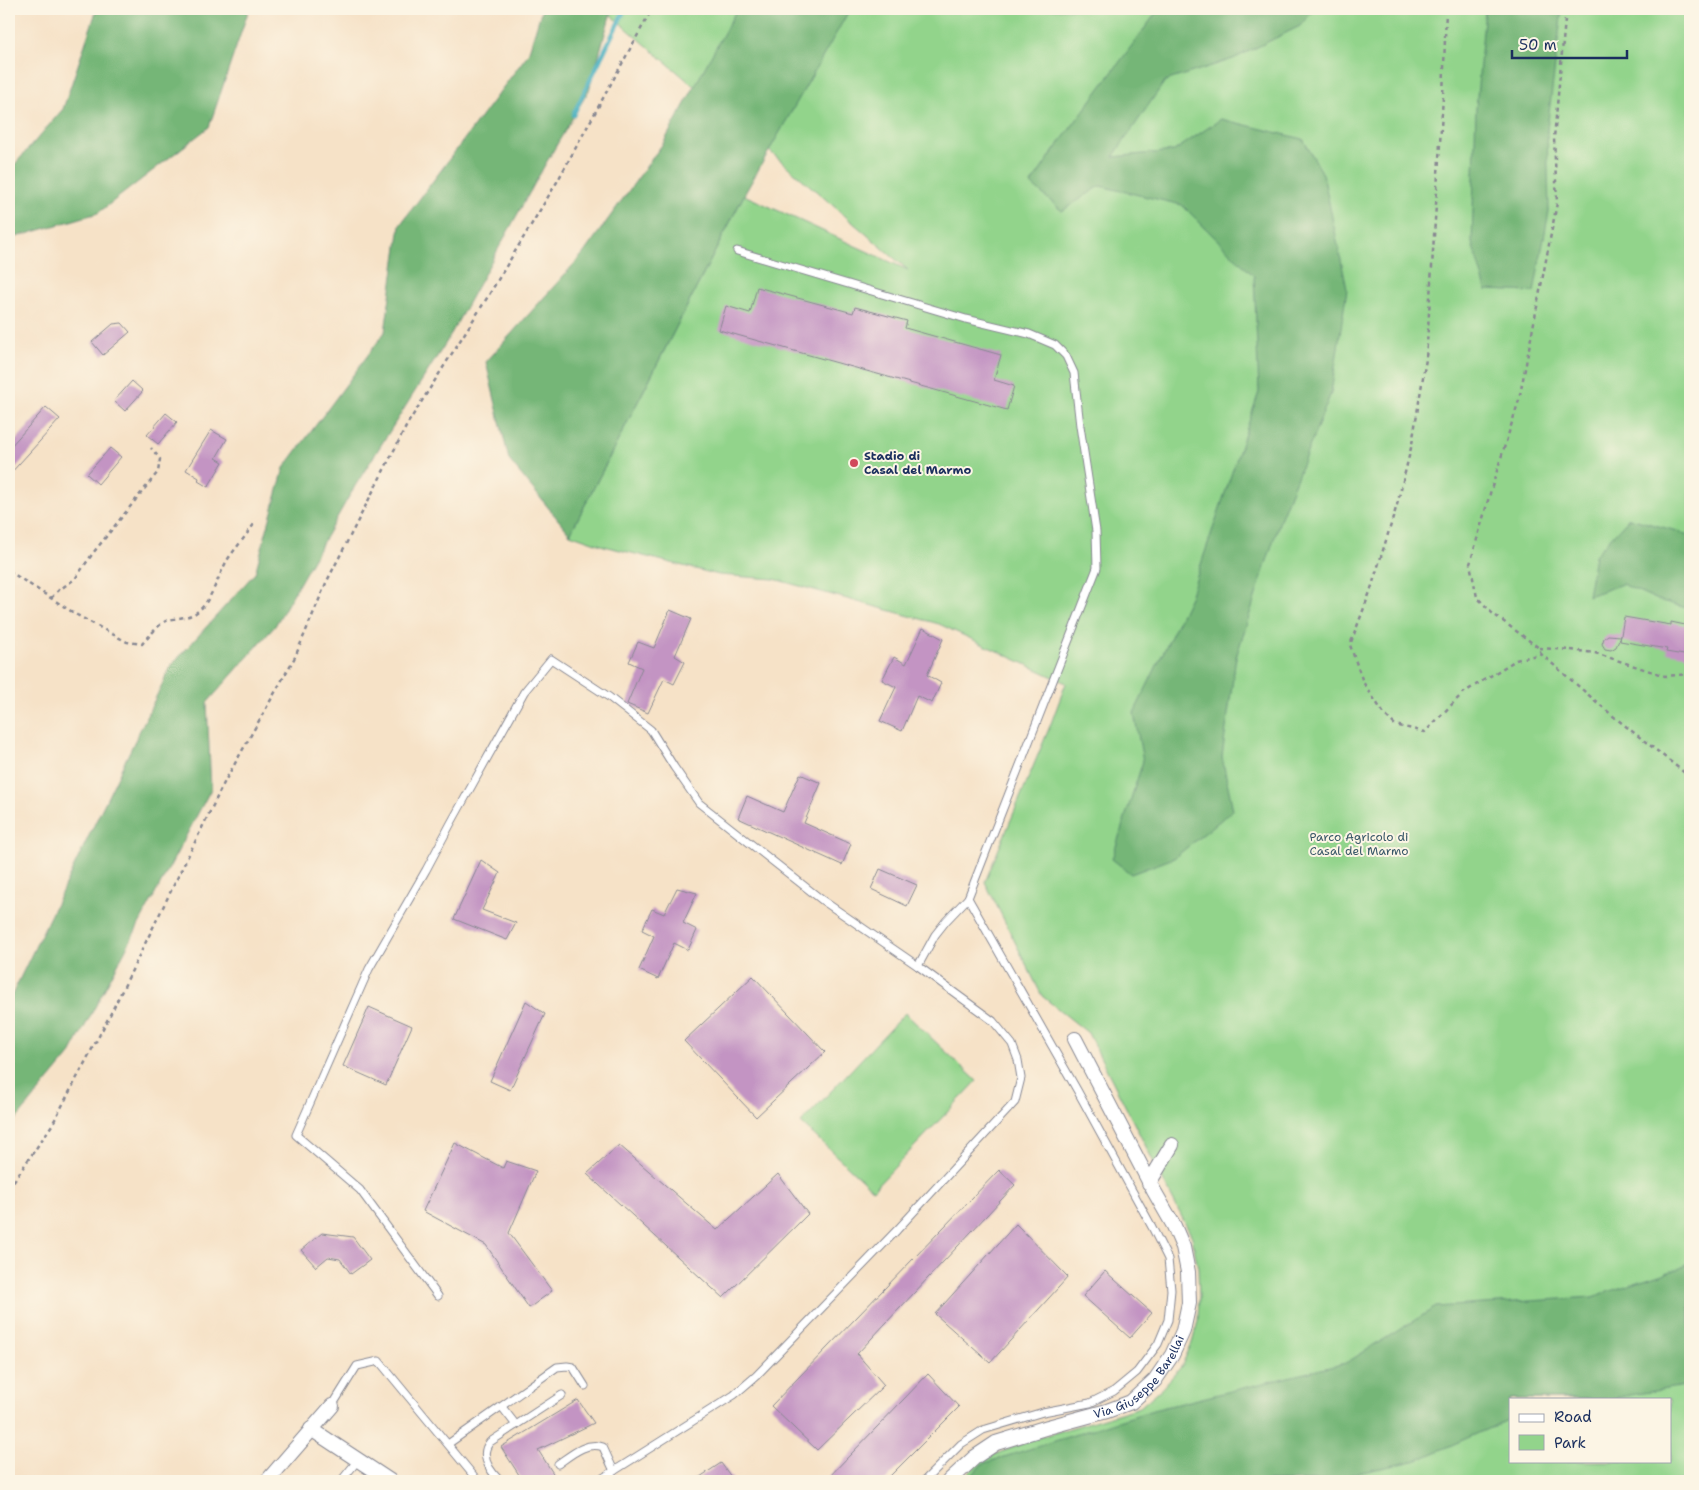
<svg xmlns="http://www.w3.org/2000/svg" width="1699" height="1490" font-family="'Shantell Sans',sans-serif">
  <rect width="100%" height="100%" fill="#fcf5e5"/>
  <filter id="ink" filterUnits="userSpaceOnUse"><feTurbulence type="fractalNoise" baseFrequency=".02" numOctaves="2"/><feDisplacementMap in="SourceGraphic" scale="10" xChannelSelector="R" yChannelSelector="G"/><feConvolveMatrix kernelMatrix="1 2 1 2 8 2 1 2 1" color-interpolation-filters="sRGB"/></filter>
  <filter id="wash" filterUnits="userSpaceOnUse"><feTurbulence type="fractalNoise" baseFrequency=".0096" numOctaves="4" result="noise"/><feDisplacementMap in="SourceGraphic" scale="20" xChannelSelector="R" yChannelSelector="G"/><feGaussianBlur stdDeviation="1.12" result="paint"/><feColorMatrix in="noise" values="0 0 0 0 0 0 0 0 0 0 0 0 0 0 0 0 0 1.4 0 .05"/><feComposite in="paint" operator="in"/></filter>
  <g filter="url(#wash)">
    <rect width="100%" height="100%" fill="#f6e2c7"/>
    <g fill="#92d48b" stroke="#568274" fill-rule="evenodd">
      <path d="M604 9H1690V1481H960L981 1460 1034 1439 1140 1407 1162 1388 1181 1367 1192 1343 1198 1321 1199 1296 1198 1269 1192 1237 1088 1033 1042 996 985 882 1050 726 1066 683 939 624 774 579 719 575 604 546 570 534 744 195 908 270ZM1510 1399H1670V1461H1510Z"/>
      <path d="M905 1013 977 1081 873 1190 801 1123Z"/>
    </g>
    <g fill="#75b677" stroke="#48726a">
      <path d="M97 9H249L209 127 98 213 9 239V171L63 109Z"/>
      <path d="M542 9H612L589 90 546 163 447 341 355 486 275 626 207 703 211 789 69 1056 9 1128V1001L171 666 255 573 284 468 385 332 400 225 528 54Z"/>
      <path d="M737 9H850L744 195 570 534 509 460 486 362 583 254 664 142Z"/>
      <path d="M1159 9H1314L1300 26 1233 59 1165 81 1113 157 1174 151 1221 119 1303 139 1323 174 1347 289 1331 393 1281 517 1236 657 1222 757 1233 810 1174 858 1131 874 1112 859 1143 761 1134 713 1190 597 1259 392 1254 276 1182 205 1100 186 1062 211 1031 184 1055 149Z"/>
      <path d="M1485 9H1562L1547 129 1549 211 1534 292 1486 290 1472 243 1476 108Z"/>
      <path d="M1629 518 1677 531 1690 536V609L1658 600 1622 584 1588 596 1595 555Z"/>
      <path d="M1690 1262V1385L1607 1399H1510V1419L1418 1460 1321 1481H967L982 1464 1153 1410 1346 1363 1436 1307 1592 1297 1678 1269Z"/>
    </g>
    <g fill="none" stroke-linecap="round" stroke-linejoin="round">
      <path stroke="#42aec0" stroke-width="4.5" d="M573 115 625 9"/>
    </g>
    <g id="blocks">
      <g fill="#c394c3">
        <path d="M757 287 853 313 855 307 907 321 905 328 1001 355 994 380 1014 386 1007 410 719 330 726 306 750 313Z"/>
        <path d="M122 323 130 332 103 355 92 342 113 324Z"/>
        <path d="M132 381 143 391 125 411 114 401Z"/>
        <path d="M46 407 60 419 9 475V448Z"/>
        <path d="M166 413 177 422 158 444 147 435Z"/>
        <path d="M211 430 227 439 216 458 223 462 208 487 198 481 199 478 186 470Z"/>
        <path d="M110 448 121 457 98 484 87 474Z"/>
        <path d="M670 610 691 619 675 656 685 662 674 684 664 679 648 713 627 704 642 668 629 662 638 642 654 648Z"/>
        <path d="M1624 617 1671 625V622L1690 626V656L1666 652 1667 649 1620 641Z"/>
        <path d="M923 628 943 639 927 675 941 683 932 703 917 696 902 731 880 721 896 687 882 680 894 657 906 664Z"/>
        <path d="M1608 635 1621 636 1616 647 1611 650 1605 649 1602 644 1604 638Z"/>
        <path d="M800 774 821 783 804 823 851 844 842 865 738 818 747 796 783 812Z"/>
        <path d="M481 860 500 873 482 910 516 923 507 940 454 919Z"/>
        <path d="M880 869 917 885 907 906 871 889Z"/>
        <path d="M677 888 697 893 683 923 697 930 688 950 674 943 658 979 639 970 654 936 642 930 652 909 664 914Z"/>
        <path d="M753 976 825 1052 756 1117 684 1041Z"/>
        <path d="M526 1001 545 1014 510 1090 490 1081Z"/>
        <path d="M369 1007 412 1026 386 1085 343 1066Z"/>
        <path d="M455 1143 503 1168 506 1161 536 1171 509 1233 552 1291 529 1308 486 1245 423 1211Z"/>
        <path d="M619 1145 717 1230 778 1174 808 1214 723 1298 587 1174Z"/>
        <path d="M999 1170 1015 1185 857 1354 884 1385 817 1450 771 1406Z"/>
        <path d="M1016 1224 1068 1277 990 1363 935 1314Z"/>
        <path d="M322 1233 353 1237 370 1260 351 1274 340 1259 328 1257 316 1267 301 1250Z"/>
        <path d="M1105 1271 1152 1313 1130 1338 1083 1296Z"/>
        <path d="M928 1374 959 1407 885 1481H825Z"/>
        <path d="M578 1400 594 1423 538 1450 558 1481H523L501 1447Z"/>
        <path d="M721 1463 734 1481H694Z"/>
      </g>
    </g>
  </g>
  <g filter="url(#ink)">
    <use href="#blocks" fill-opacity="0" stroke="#888892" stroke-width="1"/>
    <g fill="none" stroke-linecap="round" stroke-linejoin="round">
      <defs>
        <g id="lane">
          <path d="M737 251 966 319 1029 334 1055 345 1066 356 1074 373 1080 426 1096 531 1097 568 968 898 1077 1090 1152 1227 1168 1259 1171 1290 1168 1320 1158 1344 1137 1372 1114 1391 1090 1403 1043 1412 983 1430 961 1444 924 1481"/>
          <path d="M918 966 935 935 946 921 968 898"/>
          <path d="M438 1296 360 1190 296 1135 369 969 426 870 451 823 524 692 551 659 609 697 651 730 674 767 699 803 822 900 918 966 993 1021 1012 1044 1018 1060 1021 1078 1015 1102 897 1230 756 1376 734 1395 598 1481"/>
          <path d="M332 1406 357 1366 379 1361 478 1481"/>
          <path d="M502 1407 516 1425"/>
          <path d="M448 1444 557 1367 567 1366 573 1367 585 1386"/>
          <path d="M558 1464C571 1455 586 1441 603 1447L614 1471"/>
          <path d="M341 1481 358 1460"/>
          <path d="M500 1481C490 1471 479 1455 490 1442L562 1395"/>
        </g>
        <g id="street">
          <path d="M1149 1183 1172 1145"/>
          <path d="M311 1429 390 1481"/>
          <path d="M267 1481 332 1406"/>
          <path id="s1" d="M949 1481 975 1457 996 1443 1048 1427 1107 1411 1131 1402 1155 1380 1172 1355 1183 1331 1189 1303 1188 1272 1183 1247 1174 1226 1154 1191 1075 1039"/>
        </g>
      </defs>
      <use href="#lane" stroke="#888892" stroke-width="9"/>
      <use href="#street" stroke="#888892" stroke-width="16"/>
      <g stroke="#888892" stroke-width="2.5" stroke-dasharray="4 4" stroke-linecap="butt">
        <path d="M1446 9 1443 97 1426 359 1412 444 1397 505 1370 592 1350 645 1363 682 1384 714 1395 725 1425 732 1463 693 1516 660 1541 654 1613 716 1690 777"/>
        <path d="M9 571 77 615 127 642 142 644C148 638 157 626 164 622 173 617 188 619 197 612 212 601 218 575 228 559 237 546 247 535 256 521"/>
        <path d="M51 598 59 590 75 579 93 553 158 472 160 459 151 448"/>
        <path d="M1539 648 1571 650 1595 653 1665 676 1690 674"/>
        <path d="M1541 654 1539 648 1492 613 1477 597 1470 564 1491 490 1519 400 1557 203 1554 138 1566 9"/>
        <path d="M9 1188 52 1125 109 1017 225 781 295 657 326 583 408 423 487 298 557 182 652 9"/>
      </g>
      <use href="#lane" stroke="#fff" stroke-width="7"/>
      <use href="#street" stroke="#fff" stroke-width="14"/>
    </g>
  </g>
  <circle fill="#d1495b" stroke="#fcf5e5" stroke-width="2" cx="854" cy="463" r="5"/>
  <g text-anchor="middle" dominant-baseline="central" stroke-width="4" stroke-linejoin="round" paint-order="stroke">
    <g font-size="12" font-weight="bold" fill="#1b2f5e" stroke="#fcf5e5" text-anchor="start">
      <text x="864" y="456">Stadio di<tspan x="864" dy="14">Casal del Marmo</tspan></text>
    </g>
    <g font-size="12" fill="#395869" stroke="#fcf5e5">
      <text x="1359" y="837">Parco Agricolo di<tspan x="1359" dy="14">Casal del Marmo</tspan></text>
    </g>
    <g font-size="12" fill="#1b2f5e" stroke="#fcf5e5">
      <text stroke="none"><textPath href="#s1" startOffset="224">Via Giuseppe Barellai</textPath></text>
    </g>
  </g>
  <rect width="1699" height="1490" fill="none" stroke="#fcf5e5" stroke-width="30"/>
  <rect x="1509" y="1398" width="162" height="65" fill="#fcf5e5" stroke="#a2a6af"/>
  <rect x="1519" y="1414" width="25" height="8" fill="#ffffff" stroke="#a2a6af"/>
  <text x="1554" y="1422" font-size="15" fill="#1b2f5e">Road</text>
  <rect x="1519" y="1435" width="25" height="15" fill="#92d48b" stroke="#a2a6af"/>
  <text x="1554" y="1448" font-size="15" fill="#1b2f5e">Park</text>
  <path d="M1512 50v8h115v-8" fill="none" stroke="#1b2f5e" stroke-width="2.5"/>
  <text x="1519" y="50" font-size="15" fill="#1b2f5e" stroke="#fcf5e5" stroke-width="4" paint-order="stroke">50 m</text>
</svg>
